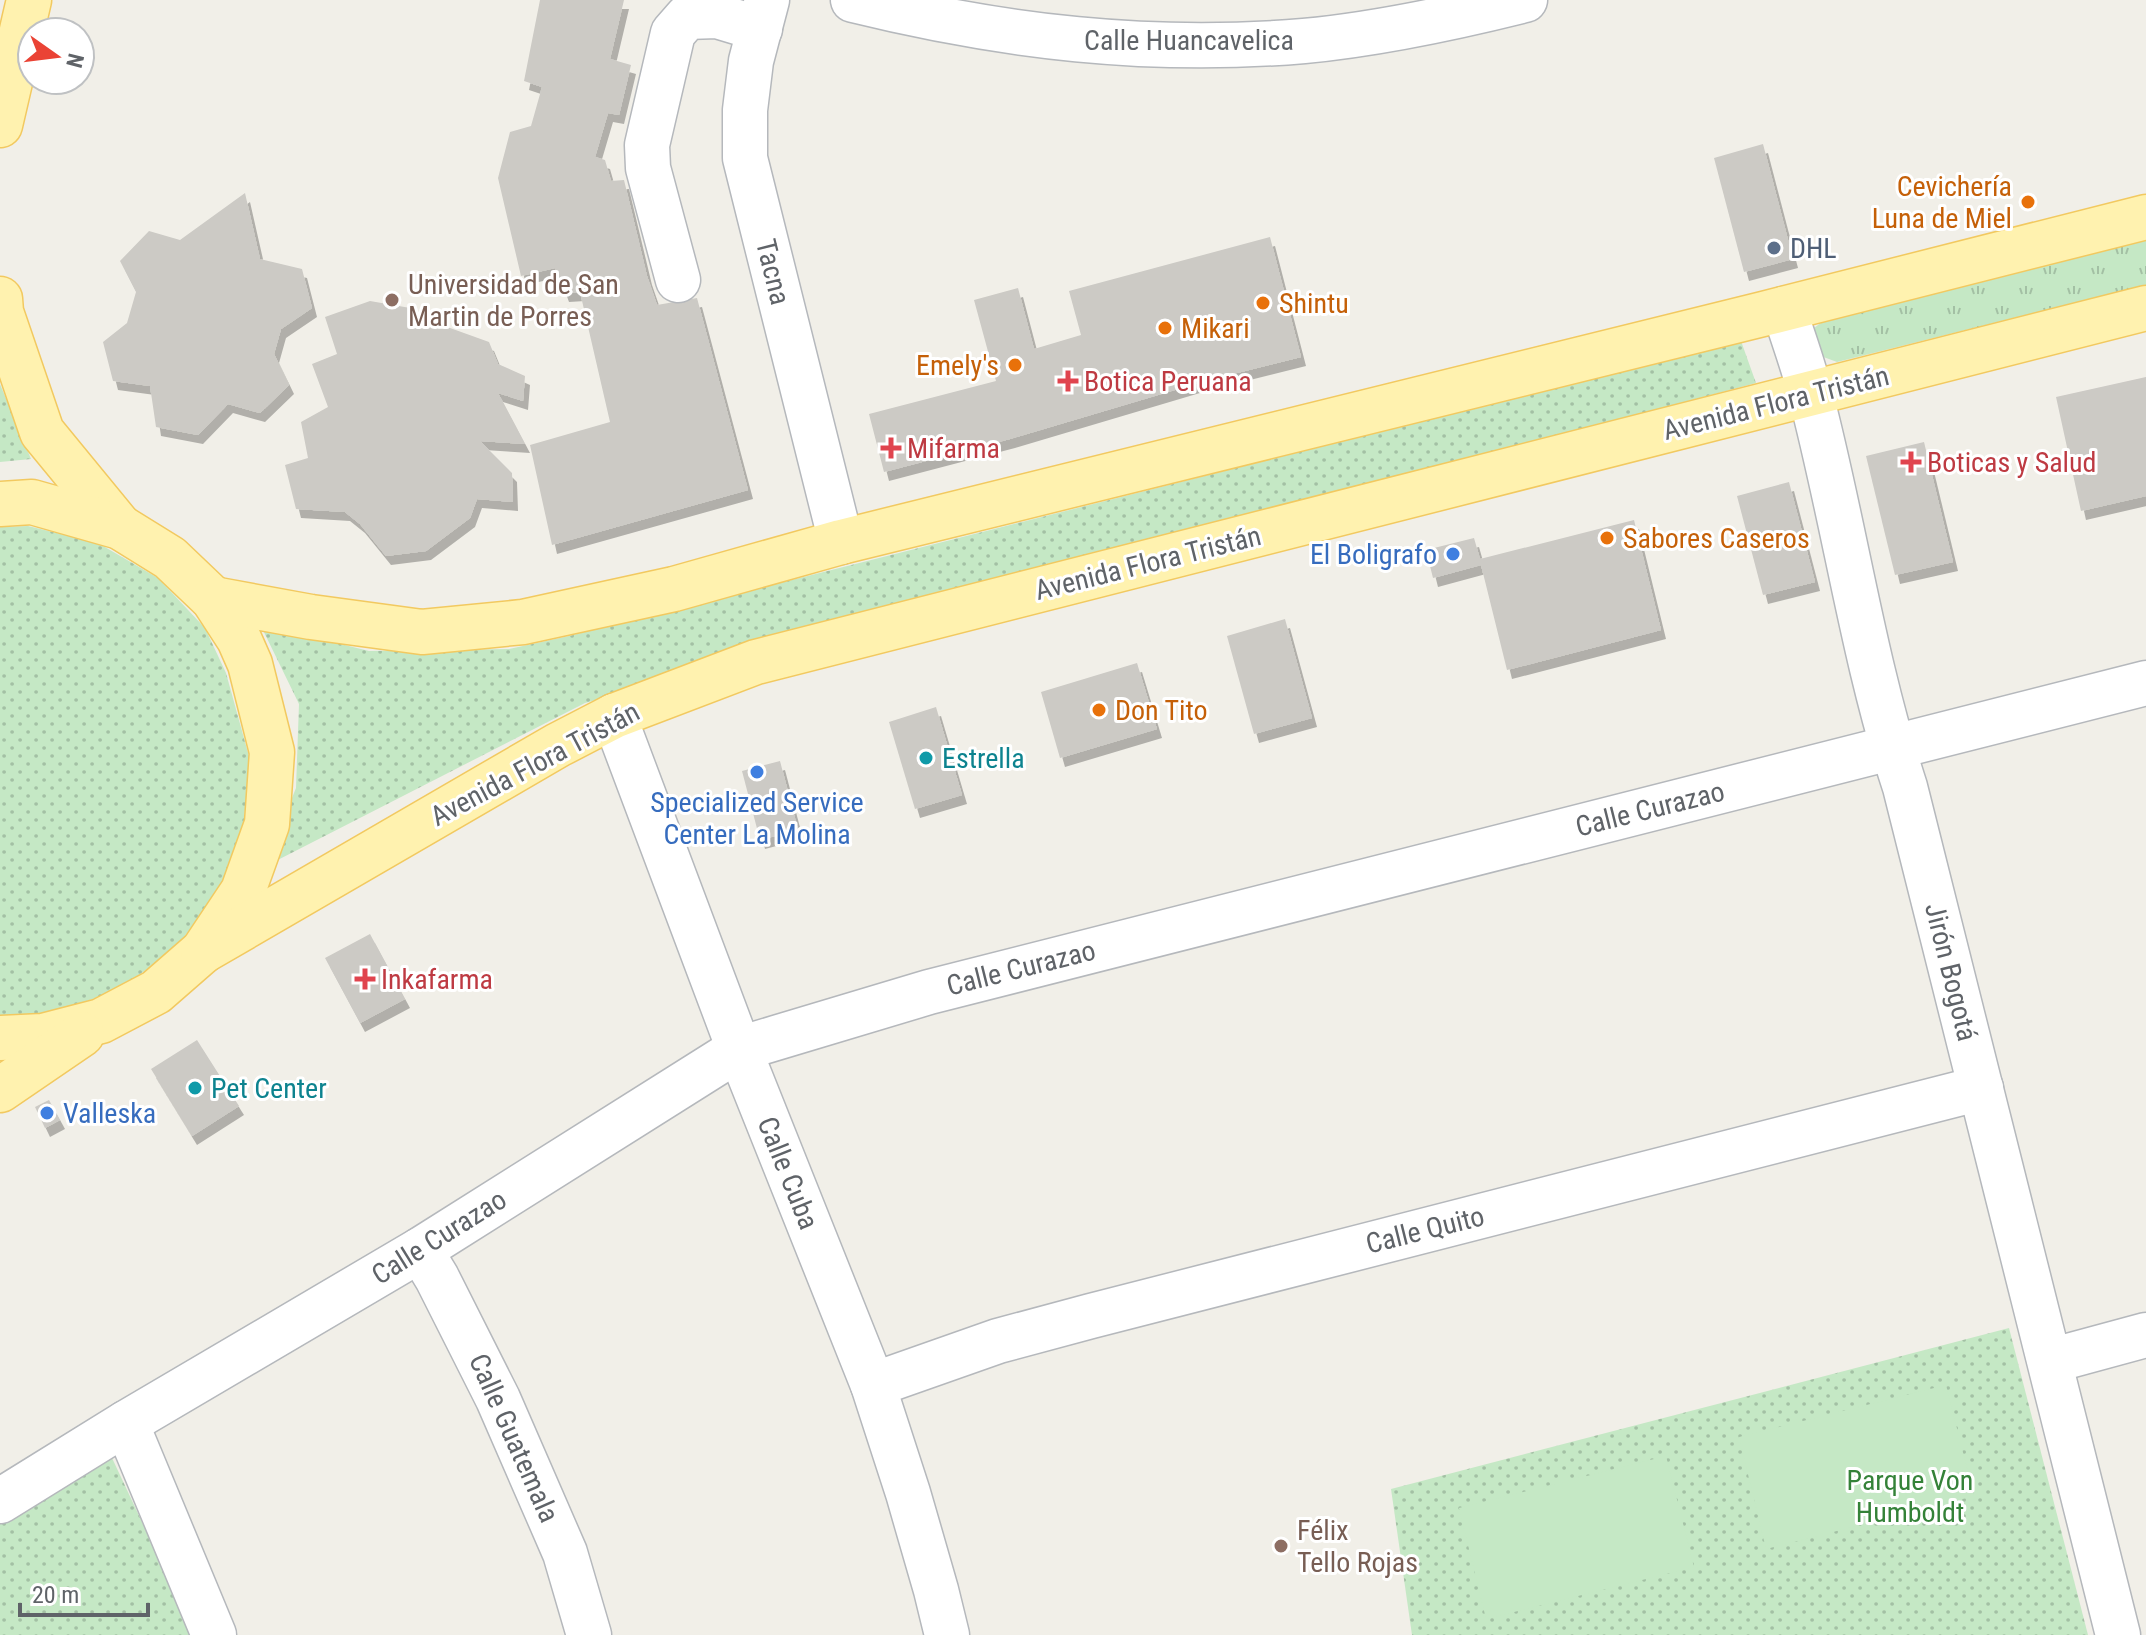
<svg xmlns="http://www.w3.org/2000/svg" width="2146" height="1635" font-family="'Roboto Condensed',sans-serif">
  <defs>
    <pattern id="grass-tufts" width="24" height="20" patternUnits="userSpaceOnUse" patternTransform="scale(2)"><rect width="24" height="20" fill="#c5e8c5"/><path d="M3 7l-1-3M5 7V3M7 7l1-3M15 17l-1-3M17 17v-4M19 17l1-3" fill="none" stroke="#a3c0a4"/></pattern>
    <pattern id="park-dots" width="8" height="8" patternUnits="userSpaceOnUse" patternTransform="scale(2)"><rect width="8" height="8" fill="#c5e8c5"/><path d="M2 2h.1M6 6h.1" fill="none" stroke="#a3c0a4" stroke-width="1.8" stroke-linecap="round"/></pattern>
    <filter id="shadow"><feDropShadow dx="5" dy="9" stdDeviation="0" flood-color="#0004"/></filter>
  </defs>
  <rect width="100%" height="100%" fill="#f1efe8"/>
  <path fill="url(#grass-tufts)" d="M2146 238V285L1837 362 1810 352 1806 334 1826 319Z"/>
  <g fill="url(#park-dots)">
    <path d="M1741 341 1756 383 1050 572 585 703 264 867 296 788 299 704 260 624 369 651 509 649 569 636Z"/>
    <path d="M0 384 31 459 0 462Z"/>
    <path d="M28 526 98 543 158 578 205 628 226 673 250 760 243 830 217 895 173 951 116 991 49 1014 0 1016V527Z"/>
    <path d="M2009 1328 2088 1635H1412L1391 1489Z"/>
    <path d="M112 1458 195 1635H0V1524Z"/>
  </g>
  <g fill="#c5e8c5">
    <path d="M1946 1385 1974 1496 1766 1549 1739 1437Z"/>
    <path d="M1666 1456 1694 1567 1486 1619 1459 1508Z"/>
  </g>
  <g fill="#cccac5" filter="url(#shadow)">
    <path d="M540 0H624L610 59 631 65 619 115 608 113 595 157 605 160 611 181 624 180 647 276 657 305 697 298 748 490 552 545 530 445 610 422 580 292 564 293 555 268 521 276 498 178 510 132 531 126 542 87 524 81Z"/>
    <path d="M1763 144 1793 259 1744 272 1714 158Z"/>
    <path d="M245 193 260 259 302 269 312 308 281 329 274 354 289 385 260 413 228 404 198 435 156 427 150 386 113 381 103 342 127 323 136 292 120 261 149 231 180 240Z"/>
    <path d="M1270 237 1301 357 1205 381 1010 439 884 472 869 414 996 381 974 300 1018 288 1034 349 1081 335 1069 291Z"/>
    <path d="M370 301 416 309 428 327 439 324 489 342 498 364 525 376 523 401 498 393 525 444 480 441 512 473 513 502 477 499 470 518 426 551 386 556 360 524 345 512 296 509 285 465 308 458 301 422 328 407 312 364 337 354 325 317Z"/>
    <path d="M2146 377V496L2081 511 2056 397Z"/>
    <path d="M1924 442 1953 562 1895 575 1866 456Z"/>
    <path d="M1789 482 1815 582 1763 595 1737 496Z"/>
    <path d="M1634 520 1661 630 1507 670 1481 565 1433 578 1426 550 1474 538 1480 559Z"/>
    <path d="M1285 619 1312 718 1254 734 1227 636Z"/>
    <path d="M1137 663 1157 729 1060 758 1041 692Z"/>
    <path d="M936 707 962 795 915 809 889 722Z"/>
    <path d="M780 761 798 830 760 840 742 771Z"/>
    <path d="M370 934 405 999 360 1023 325 958Z"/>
    <path d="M197 1040 239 1106 192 1136 151 1069Z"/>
    <path d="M49 1100 60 1120 45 1128 35 1107Z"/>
  </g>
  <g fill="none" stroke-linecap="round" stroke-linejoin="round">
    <defs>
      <g id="minor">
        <path d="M767 0 751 61 745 110V158L841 542"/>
        <path d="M853 0C1003 37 1150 54 1304 41 1379 34 1453 18 1525 0"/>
        <path d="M678 280 648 168 647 145 673 33 687 17 717 16 760 29"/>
        <path d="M1784 309C1793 338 1804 367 1811 396 1845 526 1863 659 1905 787L2118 1635"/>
        <path d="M614 716 739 1049 873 1385 908 1493 936 1590 947 1635"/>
        <path d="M420 1250 437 1278 498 1399 565 1553 589 1635"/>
        <path d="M2050 1361 2146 1335"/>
        <path d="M873 1385 998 1341 1091 1316 1981 1088"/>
        <path d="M126 1423 214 1635"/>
        <path d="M0 1501 126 1423 420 1250 739 1049 929 992 2146 683"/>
      </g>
      <g id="major">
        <path d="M0 125 29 0"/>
        <path d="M0 299 1 312 42 432 120 527"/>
        <path d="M0 504 32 502 120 527 170 558 213 599 239 639 250 664 272 752 267 824 243 891 203 951 156 992 101 1021 43 1036 0 1038"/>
        <path d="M213 599 311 617 422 632 523 622 674 589 841 542 1763 314 2146 217"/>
        <path d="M203 951 558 745 614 716 756 662 2146 308"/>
        <path d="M0 1090 82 1034"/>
      </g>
    </defs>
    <use href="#minor" stroke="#b5b8bc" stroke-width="47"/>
    <use href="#major" stroke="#f2c960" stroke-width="47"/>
    <use href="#minor" stroke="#fff" stroke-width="44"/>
    <use href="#major" stroke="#fff2af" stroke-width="44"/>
  </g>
  <g fill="#e8710a" stroke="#fff" stroke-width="3">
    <circle cx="2028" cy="202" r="8"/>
    <circle cx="1263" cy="303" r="8"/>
    <circle cx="1165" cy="328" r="8"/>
    <circle cx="1015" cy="365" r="8"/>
    <circle cx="1607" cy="538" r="8"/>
    <circle cx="1099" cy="710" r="8"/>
  </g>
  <circle fill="#5c6f8a" stroke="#fff" stroke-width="3" cx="1774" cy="248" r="8"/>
  <g fill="#8d6e63" stroke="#fff" stroke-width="3">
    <circle cx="392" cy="300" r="8"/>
    <circle cx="1281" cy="1546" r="8"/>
  </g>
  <g fill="#e0444e" stroke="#fff" stroke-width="3">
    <path d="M1064 369h8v8h8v8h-8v8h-8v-8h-8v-8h8z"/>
    <path d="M887 436h8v8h8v8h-8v8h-8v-8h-8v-8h8z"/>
    <path d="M1907 450h8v8h8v8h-8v8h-8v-8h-8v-8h8z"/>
    <path d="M361 967h8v8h8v8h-8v8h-8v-8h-8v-8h8z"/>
  </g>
  <g fill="#3f7fe0" stroke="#fff" stroke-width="3">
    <circle cx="1453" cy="554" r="8"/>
    <circle cx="757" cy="772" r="8"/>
    <circle cx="47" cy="1113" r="8"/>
  </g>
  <g fill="#0f9aa8" stroke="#fff" stroke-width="3">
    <circle cx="926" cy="758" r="8"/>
    <circle cx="195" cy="1088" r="8"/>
  </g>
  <g text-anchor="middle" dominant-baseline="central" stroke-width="6" stroke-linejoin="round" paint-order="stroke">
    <g font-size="28" fill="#5f6368" stroke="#fff">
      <text x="1189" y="40">Calle Huancavelica</text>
      <text transform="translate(773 272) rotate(76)">Tacna</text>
      <text transform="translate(1776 403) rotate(-14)">Avenida Flora Tristán</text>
      <text transform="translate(1148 563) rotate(-14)">Avenida Flora Tristán</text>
      <text transform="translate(535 764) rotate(-28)">Avenida Flora Tristán</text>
      <text transform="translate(1650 809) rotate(-14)">Calle Curazao</text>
      <text transform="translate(1021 968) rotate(-14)">Calle Curazao</text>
      <text transform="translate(1951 972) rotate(76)">Jirón Bogotá</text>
      <text transform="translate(788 1173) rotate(68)">Calle Cuba</text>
      <text transform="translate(1425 1230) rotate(-14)">Calle Quito</text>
      <text transform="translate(439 1237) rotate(-32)">Calle Curazao</text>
      <text transform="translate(514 1438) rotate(66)">Calle Guatemala</text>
    </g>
    <g font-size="28" fill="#c56008" stroke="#fff" text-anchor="start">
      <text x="2012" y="186" text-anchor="end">Cevichería<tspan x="2012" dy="32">Luna de Miel</tspan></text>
      <text x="1279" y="303">Shintu</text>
      <text x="1181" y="328">Mikari</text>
      <text x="999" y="365" text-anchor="end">Emely's</text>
      <text x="1623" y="538">Sabores Caseros</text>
      <text x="1115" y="710">Don Tito</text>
    </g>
    <g font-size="28" fill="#4e5e75" stroke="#fff" text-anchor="start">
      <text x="1790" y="248">DHL</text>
    </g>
    <g font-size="28" fill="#785e54" stroke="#fff" text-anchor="start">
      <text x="408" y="284">Universidad de San<tspan x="408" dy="32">Martin de Porres</tspan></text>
      <text x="1297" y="1530">Félix<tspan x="1297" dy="32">Tello Rojas</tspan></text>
    </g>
    <g font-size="28" fill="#be3a42" stroke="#fff" text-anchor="start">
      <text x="1084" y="381">Botica Peruana</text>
      <text x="907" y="448">Mifarma</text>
      <text x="1927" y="462">Boticas y Salud</text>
      <text x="381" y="979">Inkafarma</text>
    </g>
    <g font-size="28" fill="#366cbe" stroke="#fff" text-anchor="end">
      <text x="1437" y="554">El Boligrafo</text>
      <text x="757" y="802" text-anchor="middle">Specialized Service<tspan x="757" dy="32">Center La Molina</tspan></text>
      <text x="63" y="1113" text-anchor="start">Valleska</text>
    </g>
    <g font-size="28" fill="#0d838f" stroke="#fff" text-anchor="start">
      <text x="942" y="758">Estrella</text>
      <text x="211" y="1088">Pet Center</text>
    </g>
    <g font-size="28" fill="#348238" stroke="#fff">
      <text x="1910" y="1480">Parque Von<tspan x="1910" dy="32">Humboldt</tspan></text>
    </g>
  </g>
  <g transform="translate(56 56) rotate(104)"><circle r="38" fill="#ffffff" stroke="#bfc1c3" stroke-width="2"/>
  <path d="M0-6L14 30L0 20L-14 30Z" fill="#ea4335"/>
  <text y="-12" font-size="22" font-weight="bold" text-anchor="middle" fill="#5f6368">N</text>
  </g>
  <path d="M20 1603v12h128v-12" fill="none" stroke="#5f6368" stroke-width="4"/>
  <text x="32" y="1603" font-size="24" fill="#5f6368" stroke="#ffffff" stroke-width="6" paint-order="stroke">20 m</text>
</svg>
